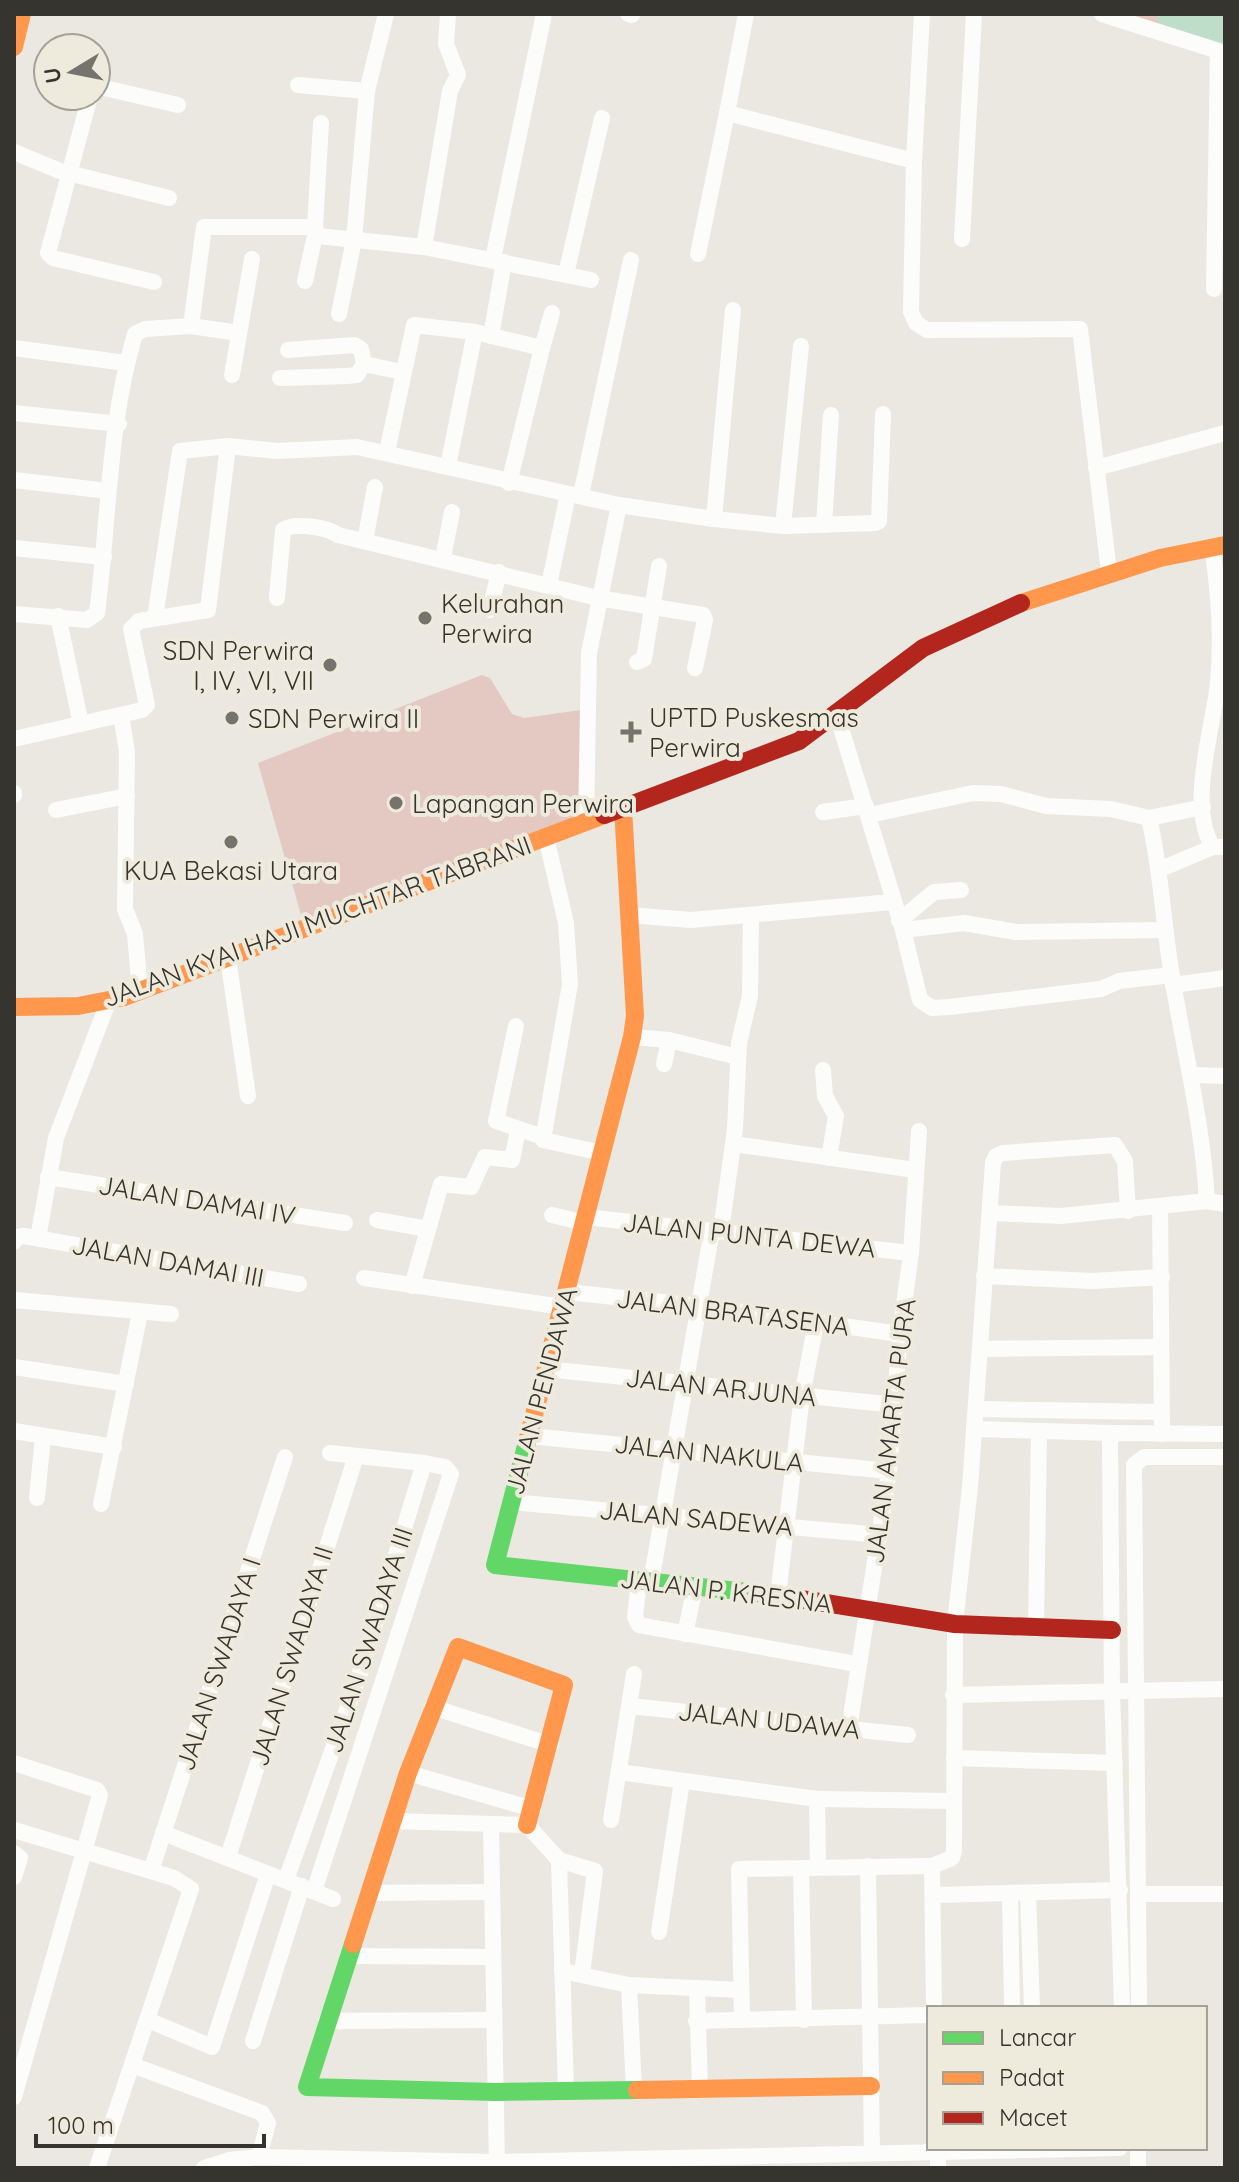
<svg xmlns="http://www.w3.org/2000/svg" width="1239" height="2182" font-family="Quicksand,sans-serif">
  <rect width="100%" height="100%" fill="#eae8e0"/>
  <g fill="#e4c8c2">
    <path d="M1102 14H1221L1225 15V53Z"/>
    <path d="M482 675 490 678 512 714 524 718 588 709 586 822 305 929 258 763Z"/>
  </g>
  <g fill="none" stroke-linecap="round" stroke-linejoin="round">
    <path stroke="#bfdeca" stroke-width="28" d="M1170 14 1225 32"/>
    <g stroke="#fcfcfa" stroke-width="16">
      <path d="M628 14 632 15"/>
      <path d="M746 14 727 113 914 161 911 312 916 323 927 330 1080 329 1109 572"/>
      <path d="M1102 14 1225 53"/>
      <path d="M298 85 367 91"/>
      <path d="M96 86 178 105"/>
      <path d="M90 96 48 253 53 258 154 282"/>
      <path d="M321 123 315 227 318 236 424 247 591 280"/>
      <path d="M14 152 60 171 169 198"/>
      <path d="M914 161 922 14"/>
      <path d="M962 239 974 14"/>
      <path d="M424 247 450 91 458 75 446 44 448 14"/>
      <path d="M698 254 727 113"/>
      <path d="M493 259 544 14"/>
      <path d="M566 274 602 118"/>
      <path d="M305 281 314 240 318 236"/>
      <path d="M1214 289 1218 51"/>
      <path d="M339 314 354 240 367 91 386 14"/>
      <path d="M191 326 238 333"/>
      <path d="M491 336 504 262"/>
      <path d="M14 348 126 363"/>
      <path d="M542 348 552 313"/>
      <path d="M364 364 402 372"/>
      <path d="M232 375 252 259"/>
      <path d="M280 378 347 376 357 375 364 364 361 349 354 345 288 350"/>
      <path d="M14 413 119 424"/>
      <path d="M387 452 414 325 475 332 542 348 509 483"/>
      <path d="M448 466 475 332"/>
      <path d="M1096 468 1225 433"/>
      <path d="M14 480 108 491"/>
      <path d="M581 495 631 260"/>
      <path d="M714 519 733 310"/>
      <path d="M824 525 831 415"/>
      <path d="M783 526 801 346"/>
      <path d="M365 541 375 487"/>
      <path d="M1212 547C1219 592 1222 637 1218 683 1213 729 1187 807 1213 847H1225"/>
      <path d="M14 548 104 557"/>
      <path d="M443 558 452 512"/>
      <path d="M549 585 568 494"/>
      <path d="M277 598 283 530C295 522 327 527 338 535L598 598 703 615 705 620 695 668"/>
      <path d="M490 610 499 572"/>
      <path d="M14 614 87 620 97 613C109 521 108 424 135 334L145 329 191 326 204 227H315"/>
      <path d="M58 616 81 724"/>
      <path d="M155 618 180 451 228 446"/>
      <path d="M637 662 644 659 659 566"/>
      <path d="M121 715 127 752 125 909 135 934 140 991"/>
      <path d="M837 715 903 930 920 1000 932 1008 949 1007 1101 989 1119 981 1171 975"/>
      <path d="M14 739 142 710 147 705 131 629 139 621 208 610 228 446 277 451 357 447 619 505 714 519 783 526 875 523 879 521 883 414"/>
      <path d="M14 793V795"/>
      <path d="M56 810 127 796"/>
      <path d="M823 812 866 806"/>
      <path d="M869 815 973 793 1001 794 1046 806 1111 809 1149 818C1162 873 1163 927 1173 982 1185 1055 1203 1126 1207 1201"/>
      <path d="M1149 818 1203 807"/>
      <path d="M586 822 589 653 619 505"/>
      <path d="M546 837 566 923 570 984 543 1140 602 1153"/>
      <path d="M1161 869 1213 847"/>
      <path d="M629 915 691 920 892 902"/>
      <path d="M899 921 934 892 961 890"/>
      <path d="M903 930 964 923 1016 932 1165 930"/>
      <path d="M228 958 248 1096"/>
      <path d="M1173 985 1225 978"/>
      <path d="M516 1026 496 1121 543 1137"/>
      <path d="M632 1037 669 1040 738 1057"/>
      <path d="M664 1064 669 1040"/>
      <path d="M823 1070 825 1096 836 1116 829 1158"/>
      <path d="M1192 1075 1225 1076"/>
      <path d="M734 1144 915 1170"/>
      <path d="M48 1177 345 1223"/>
      <path d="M1160 1207 1162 1434"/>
      <path d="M990 1213 1061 1216 1207 1201 1225 1204"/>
      <path d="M552 1215 585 1223"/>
      <path d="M586 1217 911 1253"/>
      <path d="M377 1220 428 1229"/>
      <path d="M721 1231 735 1129 739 1043 750 996 751 915"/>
      <path d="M38 1238 56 1138 109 1000"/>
      <path d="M14 1242 17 1237 24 1236 299 1284"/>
      <path d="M984 1276 1093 1281 1162 1277"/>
      <path d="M364 1278 563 1307"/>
      <path d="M412 1286 441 1184 471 1187 485 1157 512 1160 518 1130"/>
      <path d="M567 1292 700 1306 900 1334"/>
      <path d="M14 1300 171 1314"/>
      <path d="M980 1349 1161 1347"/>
      <path d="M14 1367 126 1384"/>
      <path d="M546 1369 895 1405"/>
      <path d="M976 1409 1161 1412"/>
      <path d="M974 1429 1113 1433"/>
      <path d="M14 1431 114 1447"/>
      <path d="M529 1436 889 1471"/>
      <path d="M37 1498 43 1436"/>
      <path d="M511 1502 880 1535"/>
      <path d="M101 1504 140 1313"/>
      <path d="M639 1581 635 1617 639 1625 857 1664"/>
      <path d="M651 1582 712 1230"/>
      <path d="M778 1595 802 1396 816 1323"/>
      <path d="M1036 1629 1039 1432"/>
      <path d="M685 1634 695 1587"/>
      <path d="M953 1695 1225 1689"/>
      <path d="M630 1706 908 1735"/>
      <path d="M432 1707 551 1745"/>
      <path d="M849 1729 889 1471 900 1334 911 1253 919 1131"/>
      <path d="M954 1758 1115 1763"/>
      <path d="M14 1763 97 1790 100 1795 14 2097"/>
      <path d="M619 1772 817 1799 818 1867"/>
      <path d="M408 1773 533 1809"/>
      <path d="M817 1799 953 1801"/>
      <path d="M611 1820 634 1674"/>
      <path d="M392 1821 527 1825 559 1860 566 2091"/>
      <path d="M491 1824 497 2168"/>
      <path d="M14 1830 174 1878 191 1889 97 2168"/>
      <path d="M163 1833 333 1899"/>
      <path d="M14 1853 20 1858 14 1877"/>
      <path d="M228 1857 356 1456"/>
      <path d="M559 1860 595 1871 582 1974"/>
      <path d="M868 1866 872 2153"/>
      <path d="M801 1869 804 2020"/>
      <path d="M151 1871 285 1457"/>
      <path d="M286 1880 360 1673 424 1463 330 1453"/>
      <path d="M314 1891 451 1474 445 1467 424 1463"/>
      <path d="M368 1893 492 1892"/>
      <path d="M1010 1893 1012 2008"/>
      <path d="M1028 1893 1032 2008"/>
      <path d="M1141 1894H1225"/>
      <path d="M934 1895 1120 1890"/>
      <path d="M659 1932 682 1781"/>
      <path d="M351 1956 493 1957"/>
      <path d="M562 1971 629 1985 741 1990"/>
      <path d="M629 1985 634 2091"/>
      <path d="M697 1989 700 2089"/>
      <path d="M934 2008 932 1866 952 1858 954 1851 955 1624 970 1487 993 1163 996 1156 1003 1153 1115 1145 1125 1161 1128 1211"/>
      <path d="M1122 2008 1112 1691 1110 1442 1113 1433 1225 1434"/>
      <path d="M1139 2008 1134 1465 1144 1457H1225"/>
      <path d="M148 2020 212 2047 268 1874"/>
      <path d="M742 2020 739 1869 932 1866"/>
      <path d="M326 2021 494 2020"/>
      <path d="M696 2021 929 2015"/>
      <path d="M253 2041 302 1886"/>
      <path d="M132 2065 262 2113 268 2123 259 2157"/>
      <path d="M938 2148V2168"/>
      <path d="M204 2168 229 2160 259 2157 496 2162 1120 2148"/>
      <path d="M1138 2168V2148"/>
    </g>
    <g stroke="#63d668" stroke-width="18">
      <path d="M528 1438 495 1565 776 1595"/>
      <path d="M353 1944 307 2087 495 2092 637 2090"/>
    </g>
    <g stroke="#ff974d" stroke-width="18">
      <path d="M14 47 22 14"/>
      <path d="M1021 603 1160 558 1225 545"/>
      <path d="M14 1007 78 1006 124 997 604 815"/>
      <path d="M528 1438 632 1037 635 1016 623 808"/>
      <path d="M353 1944 408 1773 458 1647 564 1685 527 1825"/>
      <path d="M637 2090 871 2086"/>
    </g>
    <g stroke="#b3261e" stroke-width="18">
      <path d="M604 815 799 741 923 648 1021 603"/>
      <path d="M776 1595 955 1624 1112 1630"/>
    </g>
  </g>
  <g fill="#75736d" stroke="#eeeadc" stroke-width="3">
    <circle cx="425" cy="618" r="8"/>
    <circle cx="330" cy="665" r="8"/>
    <circle cx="232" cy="718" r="8"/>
    <path d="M627 720h8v8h8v8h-8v8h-8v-8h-8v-8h8z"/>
    <circle cx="396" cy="803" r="8"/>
    <circle cx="231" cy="842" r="8"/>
  </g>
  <g text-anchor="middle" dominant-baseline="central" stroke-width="8" stroke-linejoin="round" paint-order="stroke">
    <g font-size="26" fill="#36342f" stroke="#eeeadc" text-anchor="start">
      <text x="441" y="603">Kelurahan<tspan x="441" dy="30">Perwira</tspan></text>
      <text x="314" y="650" text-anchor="end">SDN Perwira<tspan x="314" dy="30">I, IV, VI, VII</tspan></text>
      <text x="649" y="717">UPTD Puskesmas<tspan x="649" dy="30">Perwira</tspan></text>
      <text x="248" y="718">SDN Perwira II</text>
      <text x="412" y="803">Lapangan Perwira</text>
      <text x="231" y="870" text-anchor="middle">KUA Bekasi Utara</text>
    </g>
    <g font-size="26" fill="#36342f" stroke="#eeeadc">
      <text transform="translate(317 921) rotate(-20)">JALAN KYAI HAJI MUCHTAR TABRANI</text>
      <text transform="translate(197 1200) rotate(9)">JALAN DAMAI IV</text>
      <text transform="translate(749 1235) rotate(6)">JALAN PUNTA DEWA</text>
      <text transform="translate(168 1261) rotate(10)">JALAN DAMAI III</text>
      <text transform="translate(733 1312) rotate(7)">JALAN BRATASENA</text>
      <text transform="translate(721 1387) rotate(6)">JALAN ARJUNA</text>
      <text transform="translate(541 1391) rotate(-75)">JALAN PENDAWA</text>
      <text transform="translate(890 1431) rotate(-83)">JALAN AMARTA PURA</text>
      <text transform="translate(709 1453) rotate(6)">JALAN NAKULA</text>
      <text transform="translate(696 1518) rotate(5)">JALAN SADEWA</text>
      <text transform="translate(726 1591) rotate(7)">JALAN P. KRESNA</text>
      <text transform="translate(368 1640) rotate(-72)">JALAN SWADAYA III</text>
      <text transform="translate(291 1656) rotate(-73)">JALAN SWADAYA II</text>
      <text transform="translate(218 1664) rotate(-72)">JALAN SWADAYA I</text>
      <text transform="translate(769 1720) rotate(6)">JALAN UDAWA</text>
    </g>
  </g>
  <rect width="1239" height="2182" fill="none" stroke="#36342f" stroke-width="32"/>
  <rect x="927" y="2006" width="280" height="144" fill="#eeeadc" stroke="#a4a197" stroke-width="2"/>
  <rect x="943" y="2032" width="40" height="12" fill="#63d668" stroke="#a4a197" stroke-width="2"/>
  <text x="999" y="2046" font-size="24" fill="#36342f">Lancar</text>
  <rect x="943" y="2072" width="40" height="12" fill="#ff974d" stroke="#a4a197" stroke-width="2"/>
  <text x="999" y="2086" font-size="24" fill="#36342f">Padat</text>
  <rect x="943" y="2112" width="40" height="12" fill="#b3261e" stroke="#a4a197" stroke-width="2"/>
  <text x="999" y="2126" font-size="24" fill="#36342f">Macet</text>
  <g transform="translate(72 72) rotate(260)"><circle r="38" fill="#eeeadc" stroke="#a4a197" stroke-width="2"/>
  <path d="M0-6L14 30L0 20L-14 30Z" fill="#75736d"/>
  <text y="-12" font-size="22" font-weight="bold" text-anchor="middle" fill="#36342f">U</text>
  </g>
  <path d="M36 2134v12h228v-12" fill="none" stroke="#36342f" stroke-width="4"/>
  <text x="48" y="2134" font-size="24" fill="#36342f" stroke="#eeeadc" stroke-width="6" paint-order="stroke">100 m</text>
</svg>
